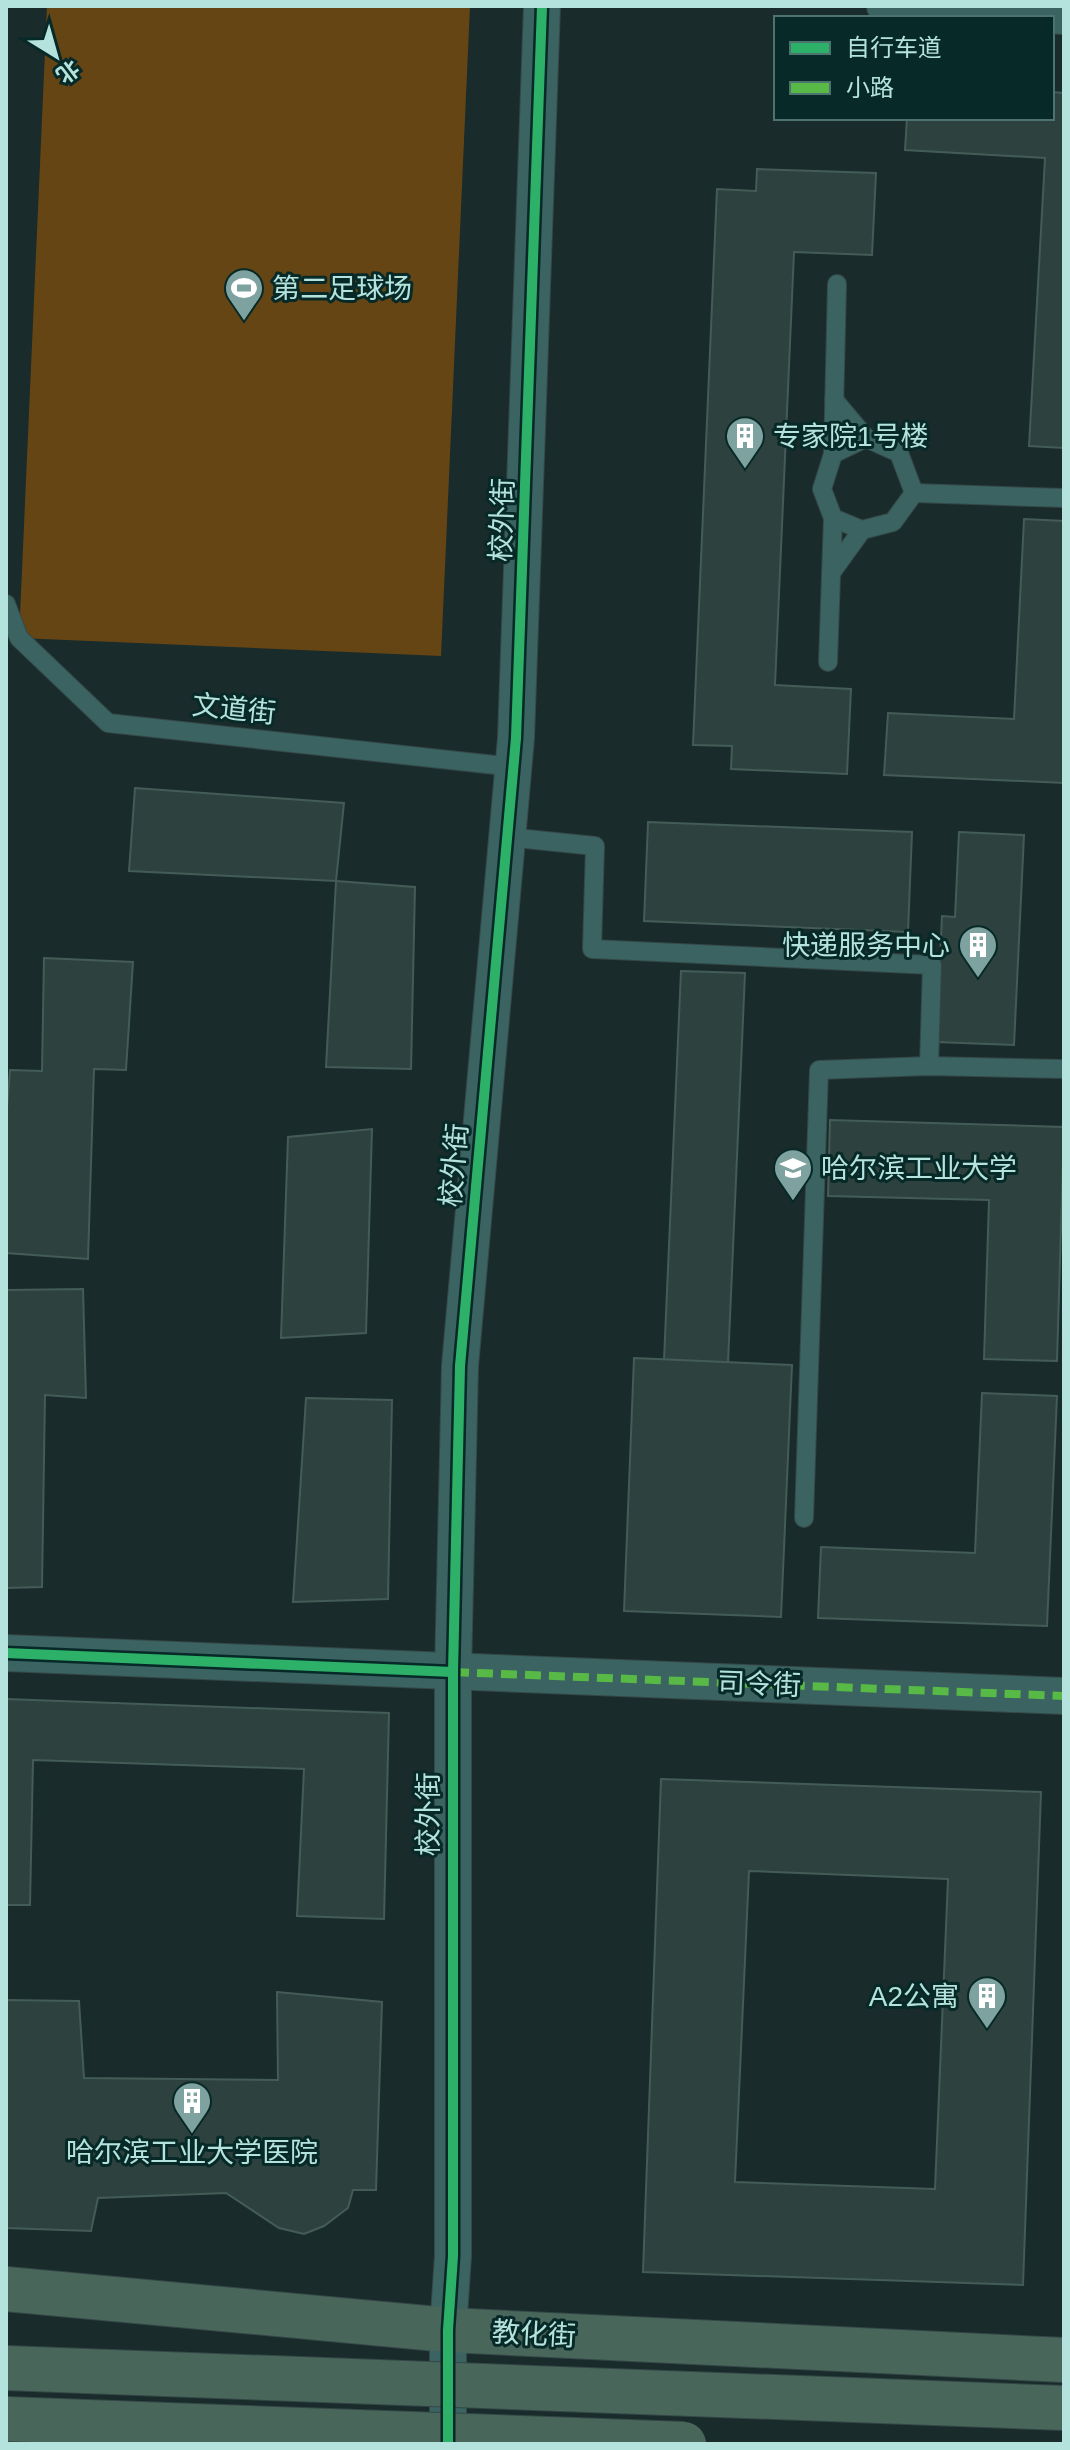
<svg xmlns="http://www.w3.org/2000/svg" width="1070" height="2450" font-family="Arial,'Noto Sans SC',sans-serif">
  <rect width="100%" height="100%" fill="#1a2b2b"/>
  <path fill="#664515" d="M47 6H470L441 656 19 638Z"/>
  <g fill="#2d423e" stroke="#445c57" stroke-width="2" fill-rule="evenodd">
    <path d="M1052 92 1064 93V448L1029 446 1045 158 905 150 907 118H1052Z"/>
    <path d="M757 169 876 173 872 255 794 252 775 685 851 689 847 774 731 769 732 746 693 745 717 189 756 191Z"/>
    <path d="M1024 519 1064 521V783L884 775 888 713 1014 719Z"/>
    <path d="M135 788 344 803 336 881 129 871Z"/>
    <path d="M648 822 912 832 908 932 644 921Z"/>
    <path d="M959 832 1024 835 1014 1045 936 1042 942 916 955 917Z"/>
    <path d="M336 881 415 887 411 1069 326 1067Z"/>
    <path d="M44 958 133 962 126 1070 94 1069 88 1259 6 1253V1121L10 1070 42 1071Z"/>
    <path d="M681 971 745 973 728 1363 664 1360Z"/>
    <path d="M830 1120 1064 1127 1057 1361 984 1359 989 1200 828 1196Z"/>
    <path d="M372 1129 366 1333 281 1338 288 1137Z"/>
    <path d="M83 1289 86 1398 45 1395 42 1587 6 1588 7 1290Z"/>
    <path d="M634 1358 792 1365 781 1617 624 1611Z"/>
    <path d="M982 1393 1057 1396 1047 1626 818 1618 821 1547 975 1553Z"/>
    <path d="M306 1398 392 1400 388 1599 293 1602Z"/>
    <path d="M6 1699 389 1713 384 1919 297 1916 304 1769 33 1760 30 1905H6Z"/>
    <path d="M661 1779 1041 1792 1023 2285 643 2272ZM749 1871 948 1879 935 2189 735 2182Z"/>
    <path d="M277 1992 382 2002 376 2190H353L348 2208 324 2226 304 2234 279 2228 226 2193 98 2198 91 2231 6 2228V2000L79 2001 84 2078 278 2080Z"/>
  </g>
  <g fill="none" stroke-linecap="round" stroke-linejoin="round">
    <defs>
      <g id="lane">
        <path d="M834 400 866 438"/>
        <path d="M866 438 899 453 914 493 893 522 862 530 833 518 822 489 833 454Z"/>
        <path d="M833 454 837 284"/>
        <path d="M914 493 1064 498"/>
        <path d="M831 573 862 530"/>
        <path d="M6 604 19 638 108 723 514 767"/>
        <path d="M828 662 833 518"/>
        <path d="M507 837 595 846 592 949 932 965 929 1066"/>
        <path d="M804 1518 819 1070 929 1066 1064 1069"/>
      </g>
      <g id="street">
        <path d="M885 6 1064 16"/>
        <path d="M6 1653 1064 1696"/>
        <path d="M448 2444V2330L453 2256V1672L460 1366 516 738 542 6"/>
      </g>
      <path id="highway" d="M6 2289 448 2330 1064 2360"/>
    </defs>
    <use href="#lane" stroke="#344847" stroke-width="20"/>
    <use href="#street" stroke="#344847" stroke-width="38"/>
    <use href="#highway" stroke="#344847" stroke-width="46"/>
    <use href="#lane" stroke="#3a6361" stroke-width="18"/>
    <use href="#street" stroke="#3a6361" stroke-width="36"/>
    <use href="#highway" stroke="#49665b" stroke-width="44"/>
    <defs>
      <g id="highway-bridge">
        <path d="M6 2368 1064 2408"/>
        <path d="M6 2419 684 2444"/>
      </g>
    </defs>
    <use href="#highway-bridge" stroke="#344847" stroke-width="46" stroke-linecap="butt"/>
    <use href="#highway-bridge" stroke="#49665b" stroke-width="44"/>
    <path stroke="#58b947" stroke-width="8" stroke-dasharray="16 8" stroke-linecap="butt" d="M453 1672 1064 1696"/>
    <defs>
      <g id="cycleway">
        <path d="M6 1653 453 1672"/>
        <path d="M448 2444V2330L453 2256V1672L460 1366 516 738 542 6"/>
      </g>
    </defs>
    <use href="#cycleway" stroke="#072927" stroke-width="15"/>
    <use href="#cycleway" stroke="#2db169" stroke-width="10"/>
  </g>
  <defs>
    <symbol id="stadium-pin" viewBox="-11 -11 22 30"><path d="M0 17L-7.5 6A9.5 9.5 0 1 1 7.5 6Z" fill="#7ea29f" stroke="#072927"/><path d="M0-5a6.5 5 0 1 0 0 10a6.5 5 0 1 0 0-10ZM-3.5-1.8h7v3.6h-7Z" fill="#fff"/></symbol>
    <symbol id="building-pin" viewBox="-11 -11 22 30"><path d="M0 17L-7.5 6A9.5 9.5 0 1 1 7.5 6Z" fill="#7ea29f" stroke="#072927"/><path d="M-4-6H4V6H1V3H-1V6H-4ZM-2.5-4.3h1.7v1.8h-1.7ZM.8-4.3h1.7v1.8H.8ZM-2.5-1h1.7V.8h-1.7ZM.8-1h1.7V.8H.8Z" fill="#fff"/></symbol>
    <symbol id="university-pin" viewBox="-11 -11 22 30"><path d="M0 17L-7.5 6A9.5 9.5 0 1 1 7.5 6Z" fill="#7ea29f" stroke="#072927"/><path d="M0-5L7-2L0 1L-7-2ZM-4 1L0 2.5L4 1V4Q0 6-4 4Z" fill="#fff"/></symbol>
  </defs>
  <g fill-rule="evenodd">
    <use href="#stadium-pin" x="222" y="266" width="44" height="60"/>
    <use href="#building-pin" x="723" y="414" width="44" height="60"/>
    <use href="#building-pin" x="956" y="923" width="44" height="60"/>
    <use href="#university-pin" x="771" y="1146" width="44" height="60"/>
    <use href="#building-pin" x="965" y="1974" width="44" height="60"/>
    <use href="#building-pin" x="170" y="2079" width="44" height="60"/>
  </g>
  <g text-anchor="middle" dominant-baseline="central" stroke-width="6" stroke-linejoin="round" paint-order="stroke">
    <g font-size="28" fill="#b4e2dd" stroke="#072927" text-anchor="start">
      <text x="272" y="288">第二足球场</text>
      <text x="773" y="436">专家院1号楼</text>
      <text x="950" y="945" text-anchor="end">快递服务中心</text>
      <text x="821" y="1168">哈尔滨工业大学</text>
      <text x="959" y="1996" text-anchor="end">A2公寓</text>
      <text x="192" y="2152" text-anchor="middle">哈尔滨工业大学医院</text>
    </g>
    <g font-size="28" fill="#b4e2dd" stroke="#072927">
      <text transform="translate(502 520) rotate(-88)">校外街</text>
      <text transform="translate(234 709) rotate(6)">文道街</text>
      <text transform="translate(454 1165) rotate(-85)">校外街</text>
      <text transform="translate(759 1684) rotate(2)">司令街</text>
      <text transform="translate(428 1814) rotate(-90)">校外街</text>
      <text transform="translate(534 2334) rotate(3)">教化街</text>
    </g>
  </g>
  <rect width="1070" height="2450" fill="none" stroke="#b4e2dd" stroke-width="16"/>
  <rect x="774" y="16" width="280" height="104" fill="#072927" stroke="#4c7370" stroke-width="2"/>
  <rect x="790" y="42" width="40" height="12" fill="#2db169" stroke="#4c7370" stroke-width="2"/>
  <text x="846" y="56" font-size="24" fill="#b4e2dd">自行车道</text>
  <rect x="790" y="82" width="40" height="12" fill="#58b947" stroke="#4c7370" stroke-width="2"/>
  <text x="846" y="96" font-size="24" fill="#b4e2dd">小路</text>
  <g transform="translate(56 56) rotate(143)" stroke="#072927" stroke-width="6" paint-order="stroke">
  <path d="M0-6L14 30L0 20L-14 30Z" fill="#b4e2dd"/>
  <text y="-12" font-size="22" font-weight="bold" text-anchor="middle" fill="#b4e2dd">北</text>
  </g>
</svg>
